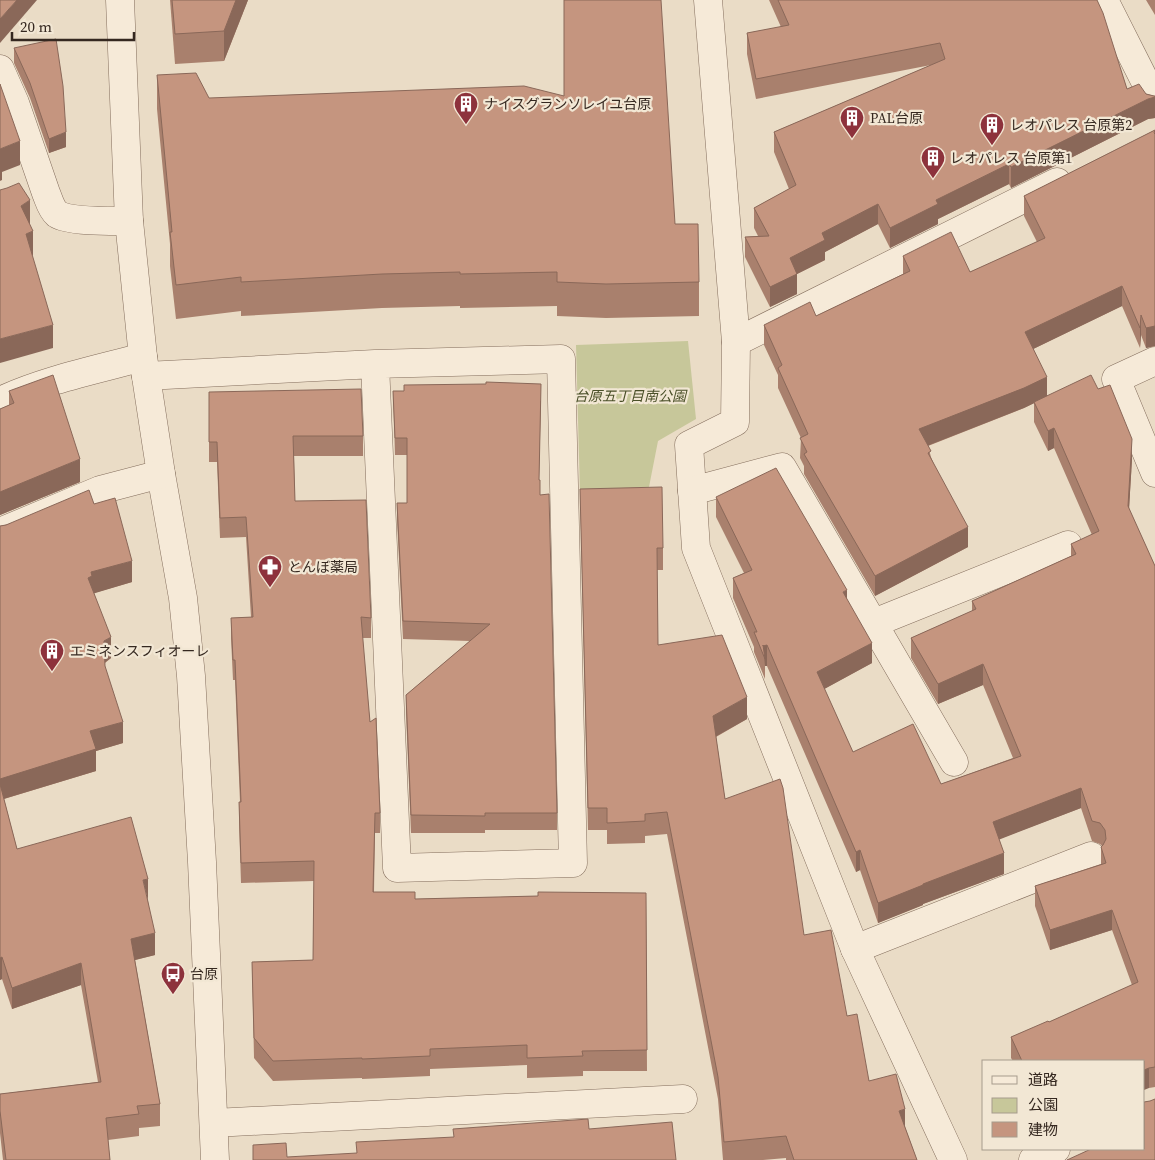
<svg xmlns="http://www.w3.org/2000/svg" width="1155" height="1160" font-family="'Source Serif 4','Noto Sans JP',serif">
  <rect width="100%" height="100%" fill="#eadcc6"/>
  <path fill="#c7c79a" d="M688 341 696 419 658 441 649 487 580 492 576 345Z"/>
  <g fill="none" stroke-linecap="round" stroke-linejoin="round">
    <defs>
      <g id="minor">
        <path d="M120 0 129 221 143 357 161 474 183 598 191 676 202 862 215 1160"/>
        <path d="M708 0 736 342 735 422 689 445 696 548 855 949 953 1160"/>
        <path d="M1104 0 1155 101"/>
        <path d="M0 69 15 103 46 193C49 200 51 209 57 214 69 222 114 221 129 221"/>
        <path d="M736 342 1057 182"/>
        <path d="M1155 361 1116 379 1155 473"/>
        <path d="M146 376 375 364 561 359 573 863 397 868 375 364"/>
        <path d="M0 401C45 380 95 370 143 357"/>
        <path d="M692 491 782 467 954 762"/>
        <path d="M0 532 100 490 161 474"/>
        <path d="M874 623 1068 545"/>
        <path d="M855 949 1091 856"/>
        <path d="M214 1123 683 1099"/>
        <path d="M1033 1160 1056 1149"/>
      </g>
    </defs>
    <use href="#minor" stroke="#846e5d" stroke-width="29"/>
    <use href="#minor" stroke="#f6ead8" stroke-width="28"/>
  </g>
  <g fill="#a9806d">
    <path d="M170 0H248L224 61 175 64Z"/>
    <path d="M769 0H1097L1127 89 1155 96V118L1148 119 1011 188 1009 184 938 219V224L890 248 878 224 825 252V260L797 274V294L770 307 745 257V237L758 236 754 228V208L789 189 774 152V132L931 65 756 99 747 54V33L781 27Z"/>
    <path d="M1146 0H1155V15Z"/>
    <path d="M14 48 66 147 49 153 30 98 14 63Z"/>
    <path d="M157 75 209 98 675 224 699 282V316L606 318 557 316V306L460 308V306L382 308 241 316V311L176 319 170 266V244L157 109Z"/>
    <path d="M1155 130V346L1146 348 1141 335 1140 348 1122 306 1033 349 1047 396 1132 459 1129 509 1155 566V1087L1149 1088 1144 1061H1013L1011 1058V1037L1049 1022 1132 985 1112 930 1050 950 1035 906V886L1101 864V847L1102 846 1100 844 1092 841 1081 808 999 839 1004 874 923 904V905L878 923 860 870 856 872 767 666H765V679L754 652V647L733 598V578L744 573 716 517V497L847 600 872 663 824 689 853 752 941 784 1013 758 983 685 938 704 911 658V638L972 611V601L1071 556V544L1092 535 1054 448 1048 451 1034 422V403L1024 408 928 446 931 457 968 547 875 596 804 474V466L800 458 801 438 778 388V375L764 345V325L816 316 903 274V256L970 272 1037 242 1024 216V196Z"/>
    <path d="M9 391 80 482 0 515V409L9 405Z"/>
    <path d="M393 391 541 401 539 480 557 813V830H485V833H411L406 712V695L470 641 403 639 397 520V503H407V455H395Z"/>
    <path d="M209 392 363 436V456H294L295 501 371 618V638H362L370 722 380 813V833H375L374 892 415 899 538 896 646 893 647 1071H583V1076L527 1078V1065L430 1069V1076L362 1079V1078L273 1081 254 1058 252 962 313 960 314 881 241 883 239 822V802H240L235 680H233L231 638V618L251 617 246 537 220 538 217 462H209Z"/>
    <path d="M580 489 663 548V570H657L658 645 747 719 716 737 725 799 804 935 847 1016 869 1081 905 1127 917 1160H786V1158L763 1160H723L718 1099 667 834 645 836V843L607 844V830H588Z"/>
    <path d="M94 504 132 582 94 593 111 658 105 663V666L123 743 96 751V771L4 799 17 849 148 901 155 955 135 960 160 1104V1126L139 1128V1136L108 1140 110 1160H3L0 1133V1094L98 1082 81 985 12 1009 2 979 0 980V526Z"/>
  </g>
  <g fill="#8a6859">
    <path d="M17 0H37L0 43V19Z"/>
    <path d="M236 0H248L224 61V31Z"/>
    <path d="M1155 97V118L1148 119 1011 188V167L1148 99Z"/>
    <path d="M66 132V147L49 153V139Z"/>
    <path d="M20 141V165L2 172V180L0 181V149Z"/>
    <path d="M1009 164V184L938 219V224L890 248V228L936 200Z"/>
    <path d="M30 200V224L21 230V206Z"/>
    <path d="M878 204V224L825 252V260L797 274V294L770 307V287L790 258 822 233Z"/>
    <path d="M33 231V255L26 258V234Z"/>
    <path d="M1122 286V306L1025 353V332Z"/>
    <path d="M1141 315V335L1140 348V328Z"/>
    <path d="M53 325V348L0 363V339Z"/>
    <path d="M1155 326V346L1146 348V328Z"/>
    <path d="M1047 377V397L1024 408 919 449V429Z"/>
    <path d="M1054 428V448L1048 451V431Z"/>
    <path d="M1132 439V459L1128 526V506Z"/>
    <path d="M80 459V482L0 515V492Z"/>
    <path d="M968 527V547L875 596V576Z"/>
    <path d="M132 561V582L92 594 88 578 91 572Z"/>
    <path d="M847 590V610L843 592Z"/>
    <path d="M111 637V658L104 663V641Z"/>
    <path d="M872 643V663L817 693V672Z"/>
    <path d="M767 645V666H765L763 646Z"/>
    <path d="M983 664V685L938 704V684Z"/>
    <path d="M747 697V719L713 738V716Z"/>
    <path d="M123 722V743L96 751V771L0 800V779L90 731Z"/>
    <path d="M1081 788V808L993 842V822Z"/>
    <path d="M860 850V870L856 872V852Z"/>
    <path d="M1004 853V874L923 904V905L878 923V903L923 884Z"/>
    <path d="M148 879V901L143 880Z"/>
    <path d="M1112 910V930L1050 950V930Z"/>
    <path d="M155 933V955L131 961V939Z"/>
    <path d="M2 957V979L0 980V958Z"/>
    <path d="M81 963V985L12 1009V988Z"/>
    <path d="M1149 1068V1088L1144 1090V1070Z"/>
    <path d="M905 1109V1131L899 1111Z"/>
  </g>
  <g fill="#c5957f" stroke="#8a6859">
    <path d="M0 0H17L0 19Z"/>
    <path d="M172 0H236L224 31 175 34Z"/>
    <path d="M564 0H661L675 224H698L699 282 606 284 557 282V272L460 274V272L382 274 241 282V277L176 285 170 232H172L157 75 196 73 209 98 524 86 564 96Z"/>
    <path d="M778 0H1097L1103 13 1127 89 1139 84 1146 94 1154 96H1155V97L1148 99 1011 167 1009 164 936 200 938 204 890 228 878 204 822 233 825 240 790 258 797 274 770 287 745 237 769 236 754 208 796 185 774 132 945 59 940 43 756 79 747 33 789 25Z"/>
    <path d="M56 39 63 86 66 132 49 139 30 83 14 48Z"/>
    <path d="M0 84 20 141 0 149Z"/>
    <path d="M1155 130 1154 133 1155 134V326L1146 328 1141 315 1140 328 1122 286 1025 332 1047 377 1024 388 919 429 931 451 928 453 968 527 875 576 804 454 807 452 800 438 808 434 778 368 782 365 764 325 810 302 816 316 910 271 903 256 951 232 970 272 1045 238 1024 196Z"/>
    <path d="M19 183 30 200 21 206 33 231 26 234 53 325 0 339V190L7 188Z"/>
    <path d="M53 375 80 459 0 492V409L14 403 9 391Z"/>
    <path d="M1091 375 1098 389 1110 385 1132 439 1128 506 1155 566V1067L1149 1068 1144 1070V1061H1022L1011 1037 1048 1021 1049 1022 1138 982 1112 910 1050 930 1035 886 1106 863 1101 847 1103 845 1106 839 1105 830 1100 823 1092 821 1081 788 993 822 1004 853 923 884V885L878 903 860 850 856 852 767 645 763 646V645L765 659 754 632H757L733 578 752 570 716 497 776 468 847 590 843 592 872 643 817 672 853 752 913 724 941 784 1021 756 983 664 938 684 911 638 976 609 972 601 1076 554 1071 544 1099 531 1054 428 1048 431 1034 402Z"/>
    <path d="M486 382 541 384 539 480H540V495L549 494 557 813H485V816L411 815 406 695 490 624 403 621 397 503H407V438H395L393 391H404V385L486 384Z"/>
    <path d="M361 389 363 436H293L295 501 366 500 371 618 361 617 370 722 376 718 380 813H375L373 892H415V899L538 896V892L646 893 647 1050 582 1051 583 1056 527 1058V1045L430 1049V1056L362 1059V1058L273 1061 254 1038 252 962 313 960 314 861 241 863 239 802H241L235 660H233L231 618 253 617 246 517 220 518 217 442H209V392Z"/>
    <path d="M662 487 663 548H657L658 645 722 635 747 697 713 716 725 799 780 779 783 788 804 935 831 930 847 1016 857 1014 869 1081 896 1074 905 1109 899 1111 917 1160H794L786 1136 724 1142 718 1077 667 812 645 814V821L607 823V808H588L580 489Z"/>
    <path d="M89 490 94 504 115 498 132 561 91 572 92 576 88 578 111 637 104 641 105 666 123 722 90 731 96 749 0 779V526L6 525Z"/>
    <path d="M0 784 17 849 131 817 148 879 143 880 155 933 131 939 160 1104 137 1106 139 1114 106 1118 110 1160H6L0 1111V1094L101 1082 81 963 12 988 2 957 0 958Z"/>
    <path d="M1155 1099V1160H1067L1091 1149H1144V1102L1150 1101Z"/>
    <path d="M588 1119 589 1129 672 1122 676 1160H253V1145L286 1143 287 1157 357 1153 356 1142 454 1137 453 1129Z"/>
  </g>
  <defs>
    <symbol id="building-pin" viewBox="-11 -11 22 30"><path d="M0 17L-7.5 6A9.5 9.5 0 1 1 7.5 6Z" fill="#8d323c" stroke="#f2e7d4"/><path d="M-4-6H4V6H1V3H-1V6H-4ZM-2.5-4.3h1.7v1.8h-1.7ZM.8-4.3h1.7v1.8H.8ZM-2.5-1h1.7V.8h-1.7ZM.8-1h1.7V.8H.8Z" fill="#fff"/></symbol>
    <symbol id="pharmacy-pin" viewBox="-11 -11 22 30"><path d="M0 17L-7.5 6A9.5 9.5 0 1 1 7.5 6Z" fill="#8d323c" stroke="#f2e7d4"/><path d="M-2-6h4v4h4v4h-4v4h-4v-4h-4v-4h4Z" fill="#fff"/></symbol>
    <symbol id="bus-pin" viewBox="-11 -11 22 30"><path d="M0 17L-7.5 6A9.5 9.5 0 1 1 7.5 6Z" fill="#8d323c" stroke="#f2e7d4"/><path d="M-5-6H5V4H4V6H2V4H-2V6H-4V4H-5ZM-3.5-4V0h7V-4ZM-3.5 1.2v1.5H-2V1.2ZM2 1.2v1.5H3.5V1.2Z" fill="#fff"/></symbol>
  </defs>
  <g fill-rule="evenodd">
    <use href="#building-pin" x="452" y="90" width="28" height="38"/>
    <use href="#building-pin" x="838" y="104" width="28" height="38"/>
    <use href="#building-pin" x="978" y="111" width="28" height="38"/>
    <use href="#building-pin" x="919" y="144" width="28" height="38"/>
    <use href="#pharmacy-pin" x="256" y="553" width="28" height="38"/>
    <use href="#building-pin" x="38" y="637" width="28" height="38"/>
    <use href="#bus-pin" x="159" y="960" width="28" height="38"/>
  </g>
  <g text-anchor="middle" dominant-baseline="central" stroke-width="4.5" stroke-linejoin="round" paint-order="stroke">
    <g font-size="14" fill="#352820" stroke="#f2e7d4" text-anchor="start">
      <text x="484" y="104">ナイスグランソレイユ台原</text>
      <text x="870" y="118">PAL台原</text>
      <text x="1010" y="125">レオパレス 台原第2</text>
      <text x="950" y="158">レオパレス 台原第1</text>
      <text x="288" y="567">とんぼ薬局</text>
      <text x="70" y="651">エミネンスフィオーレ</text>
      <text x="190" y="974">台原</text>
    </g>
    <g font-size="14" font-style="italic" fill="#4a5028" stroke="#f2e7d4">
      <text x="630" y="396">台原五丁目南公園</text>
    </g>
  </g>
  <rect x="982" y="1060" width="162" height="90" fill="#f2e7d4" stroke="#a69b8c"/>
  <rect x="992" y="1076" width="25" height="8" fill="#f6ead8" stroke="#a69b8c"/>
  <text x="1028" y="1085" font-size="15" fill="#352820">道路</text>
  <rect x="992" y="1098" width="25" height="15" fill="#c7c79a" stroke="#a69b8c"/>
  <text x="1028" y="1110" font-size="15" fill="#352820">公園</text>
  <rect x="992" y="1122" width="25" height="15" fill="#c5957f" stroke="#a69b8c"/>
  <text x="1028" y="1135" font-size="15" fill="#352820">建物</text>
  <path d="M12 32v8h122v-8" fill="none" stroke="#352820" stroke-width="2.5"/>
  <text x="20" y="32" font-size="15" fill="#352820" stroke="#f2e7d4" stroke-width="4" paint-order="stroke">20 m</text>
</svg>
